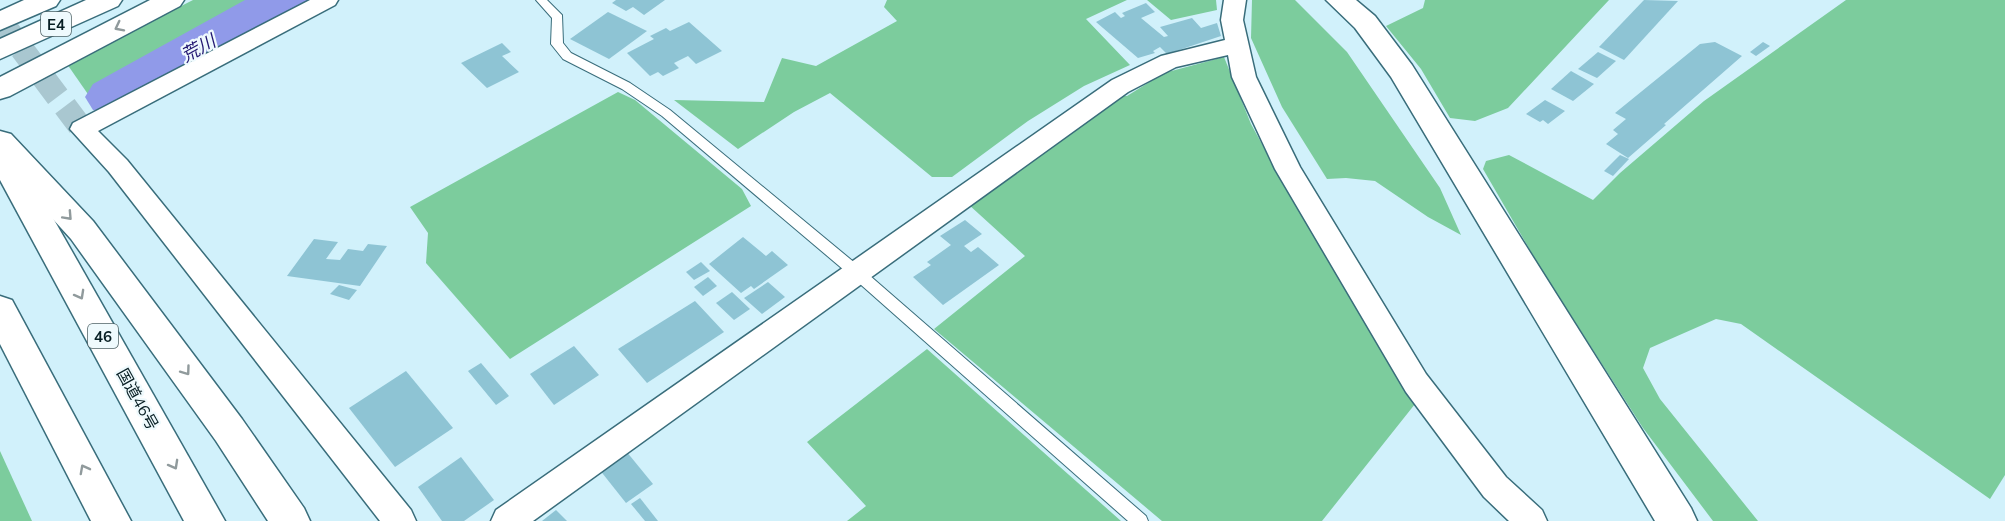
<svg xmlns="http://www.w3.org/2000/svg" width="2005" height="521" font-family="Mulish,'Noto Sans JP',sans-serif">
  <rect width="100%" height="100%" fill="#d1f1fb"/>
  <g fill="#7ccc9d">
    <path d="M193 0H269L92 100 67 64Z"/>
    <path d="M887 0H1127L1086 19 1130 65 1084 86 1028 121 952 177H932L830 93 794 112 738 149 674 100 764 102 782 58 816 66 897 21 884 7Z"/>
    <path d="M1147 0H1216L1217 10 1171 20Z"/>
    <path d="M1252 0H1295L1347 52 1440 188 1461 235 1428 217 1375 181 1346 178 1327 179 1282 107 1251 38Z"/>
    <path d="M1425 0H1609L1508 108 1475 121 1450 118 1421 69 1386 26 1423 8Z"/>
    <path d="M1846 0H2005V475L1990 499 1741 324 1716 319 1650 348 1643 368 1660 399 1758 521H1713L1643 428 1541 269 1483 169 1486 161 1509 155 1593 200 1620 173 1704 101Z"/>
    <path d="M1224 57 1251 124 1294 203 1415 404 1322 521H1162L934 329 1025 256 968 204 1114 96H1127L1164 73Z"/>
    <path d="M618 92 635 100 742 189 751 206 510 359 426 263 428 233 410 207Z"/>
    <path d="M927 349 1121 521H847L866 506 807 442Z"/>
    <path d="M0 451 32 521H0Z"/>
  </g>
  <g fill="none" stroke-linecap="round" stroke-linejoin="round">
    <path fill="#909ae9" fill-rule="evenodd" d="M245 0H308L301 11 131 110 112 115 93 110 85 97 93 84Z"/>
  </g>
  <g fill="#8ec4d4">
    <path d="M616 0H665L644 15 633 7 626 11 612 3Z"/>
    <path d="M1644 0 1678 1 1624 60 1599 47Z"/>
    <path d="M1146 3 1155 12 1141 18 1164 37 1168 36 1160 27 1192 18 1201 28 1217 23 1221 36 1167 54 1160 47 1153 51 1155 53 1138 58 1096 22 1115 12 1121 18 1125 16 1122 13Z"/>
    <path d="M608 12 647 31 609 59 570 39Z"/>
    <path d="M689 22 722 51 696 64 688 56 674 63 679 68 663 76 658 72 650 76 627 53 654 39 650 36 666 28 670 31Z"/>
    <path d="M1715 42 1742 56 1664 124 1666 125 1628 158 1606 144 1618 134 1613 130 1626 119 1615 113 1700 44Z"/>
    <path d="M1763 42 1770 46 1756 56 1750 52Z"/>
    <path d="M502 43 511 52 502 56 519 72 487 88 461 63Z"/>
    <path d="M1598 52 1616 61 1597 78 1578 69Z"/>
    <path d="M1571 71 1594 84 1573 101 1551 89Z"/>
    <path d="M1545 100 1565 111 1548 124 1543 120 1540 122 1526 114Z"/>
    <path d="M1620 155 1629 159 1613 176 1604 171Z"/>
    <path d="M965 220 982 234 964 246 971 252 978 247 999 265 943 305 913 277 931 265 927 262 951 245 940 236Z"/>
    <path d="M743 237 766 256 772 251 788 265 754 289 751 286 741 293 709 264Z"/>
    <path d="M314 239 338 242 326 259 340 260 348 249 363 251 368 244 387 246 360 286 287 276Z"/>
    <path d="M701 262 710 271 694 280 686 272Z"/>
    <path d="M708 277 717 286 703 296 694 287Z"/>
    <path d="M768 282 785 297 762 314 744 298Z"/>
    <path d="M339 285 357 290 349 300 330 294Z"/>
    <path d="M732 292 750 309 734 320 716 303Z"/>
    <path d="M695 301 724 332 647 383 618 349Z"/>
    <path d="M574 346 599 375 554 405 530 374Z"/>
    <path d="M481 363 509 396 496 405 468 371Z"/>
    <path d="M406 371 453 428 395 467 349 408Z"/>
    <path d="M626 451 653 484 626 503 599 469Z"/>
    <path d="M461 457 494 500 464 521H442L418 487Z"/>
    <path d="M640 498 658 521H645L631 504Z"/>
    <path d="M556 510 567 521H542Z"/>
  </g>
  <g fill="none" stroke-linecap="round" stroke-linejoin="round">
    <path stroke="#a9c7d0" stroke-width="24" stroke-dasharray="24 12" stroke-linecap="butt" d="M0 20 82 129"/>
    <defs>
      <path id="service" d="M536 0H547L562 15 563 43 571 53 630 83 670 110 861 268 1146 516 1148 521H1128L851 276 662 116 622 89 563 59 551 44 552 18Z"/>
      <g id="minor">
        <path d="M310 0H338L335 5 98 131 127 160 411 510 416 521H380L109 172 70 129 73 123Z"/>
        <path d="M1224 0H1246L1243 20 1256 77 1300 167 1426 374 1506 477 1542 510 1547 521H1509L1484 497 1406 392 1275 169 1232 77 1228 55 1176 67 1128 92 533 521H491L496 510 1112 80 1161 56 1225 40 1221 20Z"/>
      </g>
      <path id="tertiary" d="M1326 0H1356L1375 16 1412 65 1691 508 1697 521H1655L1391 77 1355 28Z"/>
      <g id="trunk">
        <path d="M0 141 11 144 225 521H184L0 180Z"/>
        <path d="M0 296 12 300 131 521H91L0 344Z"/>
      </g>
      <g id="motorway">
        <path d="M24 0H60L56 6 0 30V11Z"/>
        <path d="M86 0H122L118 6 0 59V39Z"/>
        <path d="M150 0H184L180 6 10 96 0 99V77Z"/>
        <path d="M0 131 11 134 93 221 242 419 304 508 310 521H268L216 441 71 239 0 161Z"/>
      </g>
    </defs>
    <use href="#service" stroke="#396d7b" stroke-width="2"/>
    <use href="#minor" stroke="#396d7b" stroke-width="3"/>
    <use href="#tertiary" stroke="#396d7b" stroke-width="3"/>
    <use href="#trunk" stroke="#396d7b" stroke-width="3"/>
    <use href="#motorway" stroke="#396d7b" stroke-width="3"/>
    <use href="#service" fill="#fff" fill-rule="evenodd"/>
    <use href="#minor" fill="#fff" fill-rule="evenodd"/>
    <use href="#tertiary" fill="#fff" fill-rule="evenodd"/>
    <use href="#trunk" fill="#fff" fill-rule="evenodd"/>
    <use href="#motorway" fill="#fff" fill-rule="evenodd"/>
  </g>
  <defs><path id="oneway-chevron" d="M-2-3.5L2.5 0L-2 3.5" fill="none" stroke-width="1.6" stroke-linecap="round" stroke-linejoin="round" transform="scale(1.5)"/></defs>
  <g stroke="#909a9c">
    <use href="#oneway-chevron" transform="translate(119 27) rotate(153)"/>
    <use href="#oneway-chevron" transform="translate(68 216) rotate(47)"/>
    <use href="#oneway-chevron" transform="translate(80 295) rotate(61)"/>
    <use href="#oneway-chevron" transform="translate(186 371) rotate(54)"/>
    <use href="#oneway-chevron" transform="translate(174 465) rotate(61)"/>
    <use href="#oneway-chevron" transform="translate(84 469) rotate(-118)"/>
  </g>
  <g text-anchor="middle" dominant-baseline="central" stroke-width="4.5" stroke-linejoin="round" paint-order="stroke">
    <g fill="#effafd" stroke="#4d6165" stroke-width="1.5">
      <rect x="41" y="12" width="30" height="24" rx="4.5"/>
      <rect x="88" y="324" width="30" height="24" rx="4.5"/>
    </g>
    <g font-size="15" font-weight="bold" fill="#081f24">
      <text x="56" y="24">E4</text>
      <text x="103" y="336">46</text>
    </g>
    <g font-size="16" fill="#081f24" stroke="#effafd">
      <text transform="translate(138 399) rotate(61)">国道46号</text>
    </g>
    <g font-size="18" font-style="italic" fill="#201670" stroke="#effafd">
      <text transform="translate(198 48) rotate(-29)">荒川</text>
    </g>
  </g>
</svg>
